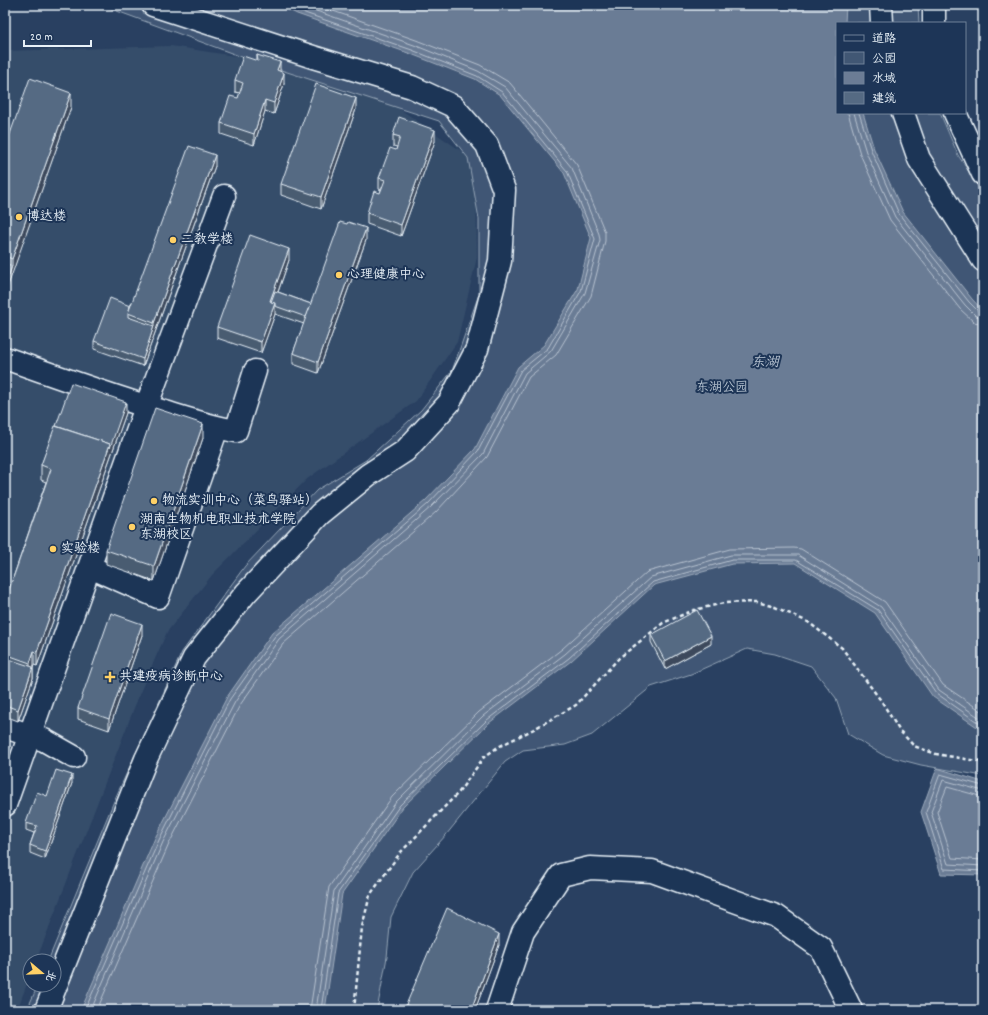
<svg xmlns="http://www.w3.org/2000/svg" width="988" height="1015" font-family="Dekko,'LXGW WenKai TC',sans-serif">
  <rect width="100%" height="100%" fill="#294061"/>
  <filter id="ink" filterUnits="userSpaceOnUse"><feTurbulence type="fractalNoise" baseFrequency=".025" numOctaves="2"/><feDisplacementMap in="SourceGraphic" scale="8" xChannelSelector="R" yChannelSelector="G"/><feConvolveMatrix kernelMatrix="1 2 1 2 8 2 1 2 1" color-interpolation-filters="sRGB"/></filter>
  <g filter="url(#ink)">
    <path fill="#364d6b" d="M171 46 265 61 376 93 476 161 477 257 457 342 416 401 307 479 212 575 167 632 141 690 36 961H30V976L17 1010H5V51Z"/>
    <path fill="#415774" stroke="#94a4b6" d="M98 5H918L919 23H837V113H940L958 155 983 194V776L921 765 883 755 848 734 836 698 811 666 775 654 747 649 691 674 651 687 592 735 565 745 523 750 505 762 446 835 413 872 391 917 387 957 377 1010H27L38 985H54V961H48L114 801 182 652 245 566 317 490 366 460 421 410 452 371 479 294V219L468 158 439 121 253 61 106 7Z"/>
    <g fill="#6b7c95" stroke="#9dabbd">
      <path d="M279 5H846L845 23H837V113H863L874 149 903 212 972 299 983 311V731L933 697 875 613 795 563 732 564 654 585 571 661 489 723 403 807 342 894 325 1010H81L155 838 227 697 272 633 425 501 475 449 518 367 544 345 578 289 591 238 564 173 500 95 475 79 411 54 297 14Z"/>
      <path d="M937 768 983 782V875L941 874 921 812Z"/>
    </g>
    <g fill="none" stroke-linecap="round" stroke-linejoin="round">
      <g stroke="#b6c2d0" stroke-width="1">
        <path d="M848 113 860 154 890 220 960 309 974 322 983 324"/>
        <path d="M854 113 866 152 895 217 965 305 976 316 983 318"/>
        <path d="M859 113 871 150 899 214 969 302 979 312 983 313"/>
        <path d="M983 786 940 774 926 812 944 869 983 871"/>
        <path d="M983 791 943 780 931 812 948 864 983 866"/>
        <path d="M983 797 947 787 937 812 952 858 983 860"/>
        <path d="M85 1010 159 840 230 699 275 636 428 504 478 451 521 370 548 348 581 291 595 239 567 171 502 92 477 76 412 50 299 11 288 5"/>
        <path d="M91 1010 163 842 235 702 279 639 431 507 483 454 525 373 551 351 585 293 600 240 599 234 572 168 505 87 478 71 414 45 299 5"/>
        <path d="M97 1010 169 844 240 705 283 644 436 512 487 457 529 377 556 355 591 296 605 241V232L577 165 510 83 480 65 416 40 316 5"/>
        <path d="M310 1010 329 887 392 797 479 712 562 649 647 572 730 549 794 548 801 549 885 602 943 685 983 712"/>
        <path d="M316 1010 334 891 396 802 483 716 565 654 651 577 731 555H798L881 607 939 690 983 720"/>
        <path d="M321 1010 338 893 400 805 487 720 569 658 653 582 732 560H796L878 610 936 693 983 726"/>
      </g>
      <defs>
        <g id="minor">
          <path d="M881 5 882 23"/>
          <path d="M934 23V5"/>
          <path d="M903 113 919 159 983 260"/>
          <path d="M955 113 983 174"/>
          <path d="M5 358C58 377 111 396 165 412 188 419 212 427 236 431L255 371"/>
          <path d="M90 567 158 597 217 428"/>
          <path d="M5 727 44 740 74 757"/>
          <path d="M5 805 146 407 224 196"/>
          <path d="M46 1010 146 759 194 658 246 593 320 514 368 475 405 451 449 403 477 349 500 261 504 190 487 145 453 106 412 87 313 57 153 5"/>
          <path d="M497 1010 523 932 561 875 590 868 652 871 776 916 821 948 851 1010"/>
        </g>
      </defs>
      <use href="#minor" stroke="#e8f1f8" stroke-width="25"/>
      <path stroke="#e8f1f8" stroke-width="2.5" stroke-dasharray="4 3" stroke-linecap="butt" d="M354 1010 362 927 370 895 400 853 459 792 484 757 498 747 534 729 576 705 619 658 663 623 694 610 724 603 757 602 775 607 808 622 842 648 882 702 899 730 914 746 936 754 983 762"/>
      <use href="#minor" stroke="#1d3557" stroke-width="22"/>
    </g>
    <g fill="#495b71" stroke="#e8f1f8">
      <path d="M257 55 280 72 284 84 274 114 265 111 254 145 221 134V123L238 98 240 93 235 92V80L257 60Z"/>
      <path d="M71 107 12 273 5 294V148Z"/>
      <path d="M356 109 321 209 281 195V184Z"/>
      <path d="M393 135 435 141 401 236 367 224V213L380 193 381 190 379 189V178L396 150 397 147 393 146Z"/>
      <path d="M215 166 143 366 94 349V341L130 306Z"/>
      <path d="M366 240 318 373 293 364V353L304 324 275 314 261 353 217 338V327L289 260 278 292 311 304Z"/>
      <path d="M126 413 37 666 34 665 33 668V678L18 721 5 716V601L46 482 41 480V465L56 426Z"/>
      <path d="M203 438 154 581 106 564V550Z"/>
      <path d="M142 635 109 730 78 719V708Z"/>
      <path d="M651 635 711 644 665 669 651 642Z"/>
      <path d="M72 783 45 859 30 853V845L34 833 26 830V823L47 796Z"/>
      <path d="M499 945 475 1010H406V1005Z"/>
    </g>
    <g fill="#3c4a5c" stroke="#e8f1f8">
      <path d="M280 62V73L277 70Z"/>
      <path d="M284 73V84L274 114V103Z"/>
      <path d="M71 93V107L5 294V286L12 266V259Z"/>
      <path d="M356 98V109L321 209V197Z"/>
      <path d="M265 100V111L254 145V134Z"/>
      <path d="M435 130V141L401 236V225Z"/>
      <path d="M215 155V166L143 366V359L154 326V323Z"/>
      <path d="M366 228V240L318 373V362Z"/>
      <path d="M289 249V260L273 306 270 301Z"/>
      <path d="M275 303V314L261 353V342Z"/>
      <path d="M126 402V413L37 666V652L110 444Z"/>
      <path d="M203 424V438L154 581V566Z"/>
      <path d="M142 624V635L109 730V719Z"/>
      <path d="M711 636V644L665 669V661Z"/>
      <path d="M34 651V665L33 668V678L18 721V710L30 676V663Z"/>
      <path d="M72 775V783L45 859V851Z"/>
      <path d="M499 934V945L475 1010H471Z"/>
    </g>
    <g fill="#556a83" stroke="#e8f1f8">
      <path d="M257 55 280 62 277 70 284 73 274 103 265 100 254 134 221 123 230 96 238 98 243 83 235 80 243 56 258 61Z"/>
      <path d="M30 78 71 93 12 259 5 256V148Z"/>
      <path d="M316 84 356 98 321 197 281 184Z"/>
      <path d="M399 117 435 130 401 225 367 213 374 191 380 193 385 180 379 178 390 148 396 150 400 137 393 135Z"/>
      <path d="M189 146 215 155 154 323 128 313Z"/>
      <path d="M340 222 347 224 348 222 366 228 318 362 293 353Z"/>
      <path d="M250 235 289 249 270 301 275 303 261 342 217 327Z"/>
      <path d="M5 263 12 266 5 286Z"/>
      <path d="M275 291 311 304 306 317 275 306V303L271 302Z"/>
      <path d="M110 298 130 306 128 313V317L154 326 143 359 94 341Z"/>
      <path d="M71 383 126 402 110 448V444L56 426Z"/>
      <path d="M155 408 203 424 154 566 106 550Z"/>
      <path d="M55 426 110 444 37 652 34 651 30 663 5 654V601L51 469 41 465Z"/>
      <path d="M697 610 711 636 665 661 651 635Z"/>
      <path d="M111 613 142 624 109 719 78 708Z"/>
      <path d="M5 658 33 667 18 710 5 705Z"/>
      <path d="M56 770 72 775 45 851 30 845 37 826 26 823 37 792 47 796Z"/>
      <path d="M447 908 499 934 471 1010H419L406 1005Z"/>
    </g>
  </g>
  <g fill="#ffd166" stroke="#1d3557" stroke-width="1.5">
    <circle cx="19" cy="217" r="4"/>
    <circle cx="173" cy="240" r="4"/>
    <circle cx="339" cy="275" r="4"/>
    <circle cx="154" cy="501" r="4"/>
    <circle cx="132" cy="527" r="4"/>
    <circle cx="53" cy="549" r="4"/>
    <path d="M108 671h4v4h4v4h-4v4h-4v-4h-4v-4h4z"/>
  </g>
  <g text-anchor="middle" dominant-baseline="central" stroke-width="4" stroke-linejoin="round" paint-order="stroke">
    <g font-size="13" fill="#e8f1f8" stroke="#1d3557" text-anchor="start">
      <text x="27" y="217">博达楼</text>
      <text x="181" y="240">二教学楼</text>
      <text x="347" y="275">心理健康中心</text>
      <text x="162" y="501">物流实训中心（菜鸟驿站）</text>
      <text x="140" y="520">湖南生物机电职业技术学院<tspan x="140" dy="15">东湖校区</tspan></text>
      <text x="61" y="549">实验楼</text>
      <text x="119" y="677">共建疫病诊断中心</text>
    </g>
    <g font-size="13" fill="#b6c3d0" stroke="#1d3557">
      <text x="722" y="388">东湖公园</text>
    </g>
    <g font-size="14" font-style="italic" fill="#b6c2d0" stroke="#1d3557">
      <text x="765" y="363">东湖</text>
    </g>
  </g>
  <rect width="988" height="1015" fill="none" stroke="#1d3557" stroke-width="20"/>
  <rect x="10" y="10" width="968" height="995" fill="none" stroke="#e8f1f8" stroke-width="1.5" filter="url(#ink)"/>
  <rect x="836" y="22" width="130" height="92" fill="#1d3557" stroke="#6e8097"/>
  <rect x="844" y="35" width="20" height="6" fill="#1d3557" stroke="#6e8097"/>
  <text x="872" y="42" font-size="12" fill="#e8f1f8">道路</text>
  <rect x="844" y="52" width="20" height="12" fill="#415774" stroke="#6e8097"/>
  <text x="872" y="62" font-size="12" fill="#e8f1f8">公园</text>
  <rect x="844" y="72" width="20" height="12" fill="#6b7c95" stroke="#6e8097"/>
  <text x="872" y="82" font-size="12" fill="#e8f1f8">水域</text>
  <rect x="844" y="92" width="20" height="12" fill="#556a83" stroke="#6e8097"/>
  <text x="872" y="102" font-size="12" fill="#e8f1f8">建筑</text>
  <g transform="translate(42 973) rotate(109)"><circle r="19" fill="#1d3557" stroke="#6e8097"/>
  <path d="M0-3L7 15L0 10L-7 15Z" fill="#ffd166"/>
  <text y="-6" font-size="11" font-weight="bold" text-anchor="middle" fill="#e8f1f8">北</text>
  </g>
  <path d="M24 40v6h67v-6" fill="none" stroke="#e8f1f8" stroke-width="2"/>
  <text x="30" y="40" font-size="12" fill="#e8f1f8" stroke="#1d3557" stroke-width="3" paint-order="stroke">20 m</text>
</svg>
